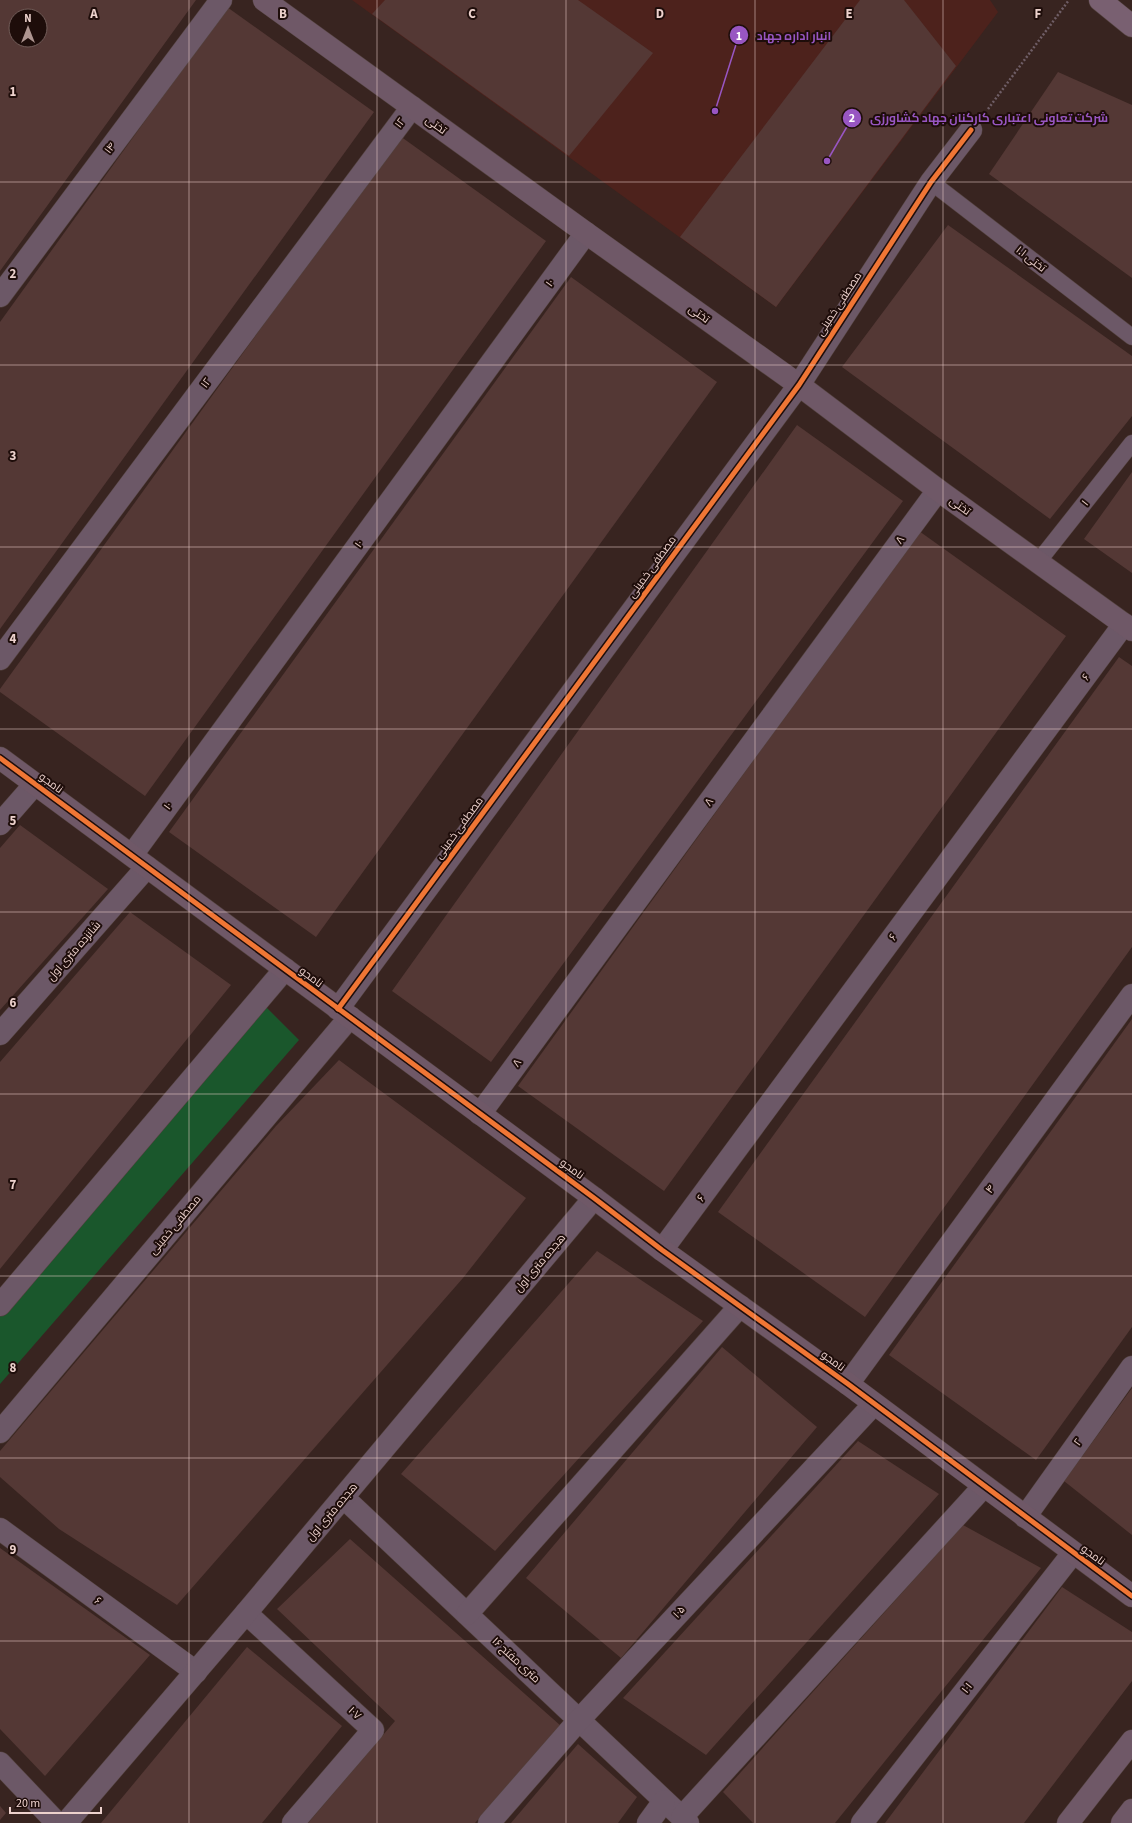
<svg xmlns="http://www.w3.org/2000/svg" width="1132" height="1823" font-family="'Source Sans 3',Cairo,sans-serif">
  <rect width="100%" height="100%" fill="#382420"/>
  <path fill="#4d221c" d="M352 0H990L998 12 776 307Z"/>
  <path fill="#1a572c" d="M266 1007 299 1040 0 1384V1316Z"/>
  <g fill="#543835" fill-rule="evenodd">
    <path d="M0 0H196L0 271ZM16 16H40V40H16Z"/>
    <path d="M385 0H578L653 53 569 156 372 14Z"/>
    <path d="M860 0H904L956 66 776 307 680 237Z"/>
    <path d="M227 7 374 112 0 629V322Z"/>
    <path d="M1058 72 1132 105V278L989 174Z"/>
    <path d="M400 136 546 241 145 796 0 692V689Z"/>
    <path d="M948 225 1132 356V416L1050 519 842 367Z"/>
    <path d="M571 277 717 382 316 937 169 832Z"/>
    <path d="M797 425 903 501 491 1062 392 991Z"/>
    <path d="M1132 472V573L1084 539Z"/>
    <path d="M919 531 1066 636 664 1191 518 1086Z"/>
    <path d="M1119 657 1132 666V947L865 1317 718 1212Z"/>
    <path d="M20 825 108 889 0 1010V848Z"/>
    <path d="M130 912 231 985 0 1269V1062Z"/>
    <path d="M1132 1019V1327L1036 1460 889 1355Z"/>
    <path d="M339 1060 526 1198 463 1278 177 1605 59 1529 0 1477V1451L276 1126Z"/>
    <path d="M597 1251 703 1321 495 1551 401 1474Z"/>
    <path d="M722 1347 817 1427 621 1658 526 1578Z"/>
    <path d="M1132 1388V1535L1064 1481Z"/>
    <path d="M858 1441 939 1494 706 1755 623 1698Z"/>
    <path d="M963 1525 1041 1568 835 1823H753L723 1792Z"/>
    <path d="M350 1539 561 1726 475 1823H308L395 1721 277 1609Z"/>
    <path d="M0 1548 150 1655 45 1776 0 1729Z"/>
    <path d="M1062 1587 1132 1632V1681L1024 1823H885Z"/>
    <path d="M247 1647 342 1726 262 1823H101Z"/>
    <path d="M578 1744 637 1797 618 1823H511Z"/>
    <path d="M0 1806 6 1813 0 1820Z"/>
  </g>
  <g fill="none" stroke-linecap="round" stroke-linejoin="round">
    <defs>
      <g id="lane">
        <path d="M931 182 1132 337"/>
        <path d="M1038 562 1132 443"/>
      </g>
      <g id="street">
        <path d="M0 296 221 0"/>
        <path d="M0 659 412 107"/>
        <path d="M0 824 35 784"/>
        <path d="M132 855 586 233"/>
        <path d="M338 1009 799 385 931 182 971 130"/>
        <path d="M0 1034 147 867"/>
        <path d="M480 1114 938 490"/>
        <path d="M662 1250 1124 624"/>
        <path d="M0 1305 285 969"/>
        <path d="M848 1384 1132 995"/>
        <path d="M0 1432 350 1017"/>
        <path d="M344 1498 688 1823"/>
        <path d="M1025 1517 1132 1367"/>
        <path d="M0 1529 196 1672"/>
        <path d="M246 1613 373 1730 293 1823"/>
        <path d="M467 1614 740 1306"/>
        <path d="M0 1763 57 1823"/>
        <path d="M682 1817 984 1486"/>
        <path d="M66 1823 246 1613 594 1198"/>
        <path d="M489 1823 579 1720 874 1404"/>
        <path d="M648 1823 664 1801"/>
        <path d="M862 1823 1073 1553"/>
      </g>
      <g id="secondary">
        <path d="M264 0 586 233 799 385 938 490 1132 630"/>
        <path d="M0 758 594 1198 662 1250 848 1384 1132 1596"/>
        <path d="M1068 1823 1132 1741"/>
        <path d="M1122 1823 1132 1810"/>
      </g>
      <path id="primary" d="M1100 0 1132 26"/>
    </defs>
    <use href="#lane" stroke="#53423e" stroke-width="17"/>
    <use href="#street" stroke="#53423e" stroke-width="23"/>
    <use href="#secondary" stroke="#53423e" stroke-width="23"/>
    <use href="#primary" stroke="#53423e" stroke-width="23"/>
    <path stroke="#6f5e66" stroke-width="2.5" stroke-dasharray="2 2" stroke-linecap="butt" d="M988 109 1069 0"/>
    <use href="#lane" stroke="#6c5867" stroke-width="16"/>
    <use href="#street" stroke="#6c5867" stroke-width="22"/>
    <use href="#secondary" stroke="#6f5867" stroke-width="22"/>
    <use href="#primary" stroke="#796071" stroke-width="22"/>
    <defs>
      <g id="cycleway">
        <path d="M0 758 594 1198 662 1250 848 1384 1132 1596"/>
        <path d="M338 1009 799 385 931 182 971 130"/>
      </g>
    </defs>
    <use href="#cycleway" stroke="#1e0d0a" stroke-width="8"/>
    <use href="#cycleway" stroke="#f07635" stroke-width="5"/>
  </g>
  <path fill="none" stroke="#edd2cd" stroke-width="1" stroke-opacity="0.55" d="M189 0V1823M377 0V1823M566 0V1823M755 0V1823M943 0V1823M0 182H1132M0 365H1132M0 547H1132M0 729H1132M0 912H1132M0 1094H1132M0 1276H1132M0 1458H1132M0 1641H1132"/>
  <g text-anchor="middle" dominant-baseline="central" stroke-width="4" stroke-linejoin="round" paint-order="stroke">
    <g font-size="11" fill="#edd2cd" stroke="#1e0d0a">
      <text transform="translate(400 123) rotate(-53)">۱۲</text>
      <text transform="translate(436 125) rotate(36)">تختی</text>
      <text transform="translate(110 148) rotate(-53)">۱۴</text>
      <text transform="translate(1031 259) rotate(38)">تختی ۱.۱</text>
      <text transform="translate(550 283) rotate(-54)">۱۰</text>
      <text transform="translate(839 304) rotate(-57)">مصطفی خمینی</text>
      <text transform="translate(699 314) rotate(35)">تختی</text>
      <text transform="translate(206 383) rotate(-53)">۱۲</text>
      <text transform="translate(1085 503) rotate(-52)">۱</text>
      <text transform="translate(960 506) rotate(36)">تختی</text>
      <text transform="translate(900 540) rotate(-54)">۸</text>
      <text transform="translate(359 544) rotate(-54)">۱۰</text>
      <text transform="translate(652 567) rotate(-54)">مصطفی خمینی</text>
      <text transform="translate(1086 677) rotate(-54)">۶</text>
      <text transform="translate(51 783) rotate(36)">نامجو</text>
      <text transform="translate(709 802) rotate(-54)">۸</text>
      <text transform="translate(168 806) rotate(-54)">۱۰</text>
      <text transform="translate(459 828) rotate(-54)">مصطفی خمینی</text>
      <text transform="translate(893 937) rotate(-54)">۶</text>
      <text transform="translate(74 951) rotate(-49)">شانزده متری اول</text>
      <text transform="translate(311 977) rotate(37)">نامجو</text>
      <text transform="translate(517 1063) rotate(-54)">۸</text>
      <text transform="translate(572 1169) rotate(36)">نامجو</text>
      <text transform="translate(990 1189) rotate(-54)">۴</text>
      <text transform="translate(701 1198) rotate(-54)">۶</text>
      <text transform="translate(175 1225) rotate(-50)">مصطفی خمینی</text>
      <text transform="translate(540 1263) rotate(-50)">هجده متری اول</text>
      <text transform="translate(833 1361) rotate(36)">نامجو</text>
      <text transform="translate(1078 1442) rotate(-54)">۲</text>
      <text transform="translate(332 1512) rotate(-50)">هجده متری اول</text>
      <text transform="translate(1093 1555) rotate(36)">نامجو</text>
      <text transform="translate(98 1601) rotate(36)">۶</text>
      <text transform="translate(679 1612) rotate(-47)">۱۰۵</text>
      <text transform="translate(516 1660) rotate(43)">۱۶ متری مفتح</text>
      <text transform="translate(967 1688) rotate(-52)">۱۰۱</text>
      <text transform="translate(355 1713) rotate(43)">۱۰۷</text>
    </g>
  </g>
  <g font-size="13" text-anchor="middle" font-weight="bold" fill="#edd2cd" stroke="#1e0d0a" stroke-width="4" stroke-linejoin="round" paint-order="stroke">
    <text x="94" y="18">A</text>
    <text x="283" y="18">B</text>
    <text x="472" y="18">C</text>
    <text x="660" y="18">D</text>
    <text x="849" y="18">E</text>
    <text x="1038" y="18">F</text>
    <text x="13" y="96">1</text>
    <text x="13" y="278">2</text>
    <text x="13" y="460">3</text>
    <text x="13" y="643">4</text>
    <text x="13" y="825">5</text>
    <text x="13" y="1007">6</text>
    <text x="13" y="1189">7</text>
    <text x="13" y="1372">8</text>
    <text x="13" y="1554">9</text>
  </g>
  <path fill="none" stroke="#9856c2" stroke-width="1.5" d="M715 111L739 35M827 161L852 118"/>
  <g fill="#9856c2" stroke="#1e0d0a" stroke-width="1.5">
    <circle cx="715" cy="111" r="4"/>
    <circle cx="827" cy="161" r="4"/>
    <circle cx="739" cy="35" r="10"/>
    <circle cx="852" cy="118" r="10"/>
  </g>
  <g font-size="12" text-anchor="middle" font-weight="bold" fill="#fff">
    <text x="739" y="40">1</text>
    <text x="852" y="122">2</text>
  </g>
  <g font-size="12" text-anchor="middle" font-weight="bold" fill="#9856c2" stroke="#1e0d0a" stroke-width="4" stroke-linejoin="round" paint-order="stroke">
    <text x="794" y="40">انبار اداره جهاد</text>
    <text x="989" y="122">شرکت تعاونی اعتباری کارکنان جهاد کشاورزی</text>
  </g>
  <g transform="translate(28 28)"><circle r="19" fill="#1e0d0a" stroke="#715c58"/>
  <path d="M0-3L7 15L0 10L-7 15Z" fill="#ae9590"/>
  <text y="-6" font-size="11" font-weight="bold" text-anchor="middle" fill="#edd2cd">N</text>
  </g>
  <path d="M10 1807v6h91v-6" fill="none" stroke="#edd2cd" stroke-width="2"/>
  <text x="16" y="1807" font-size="12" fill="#edd2cd" stroke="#1e0d0a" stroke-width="3" paint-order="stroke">20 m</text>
</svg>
